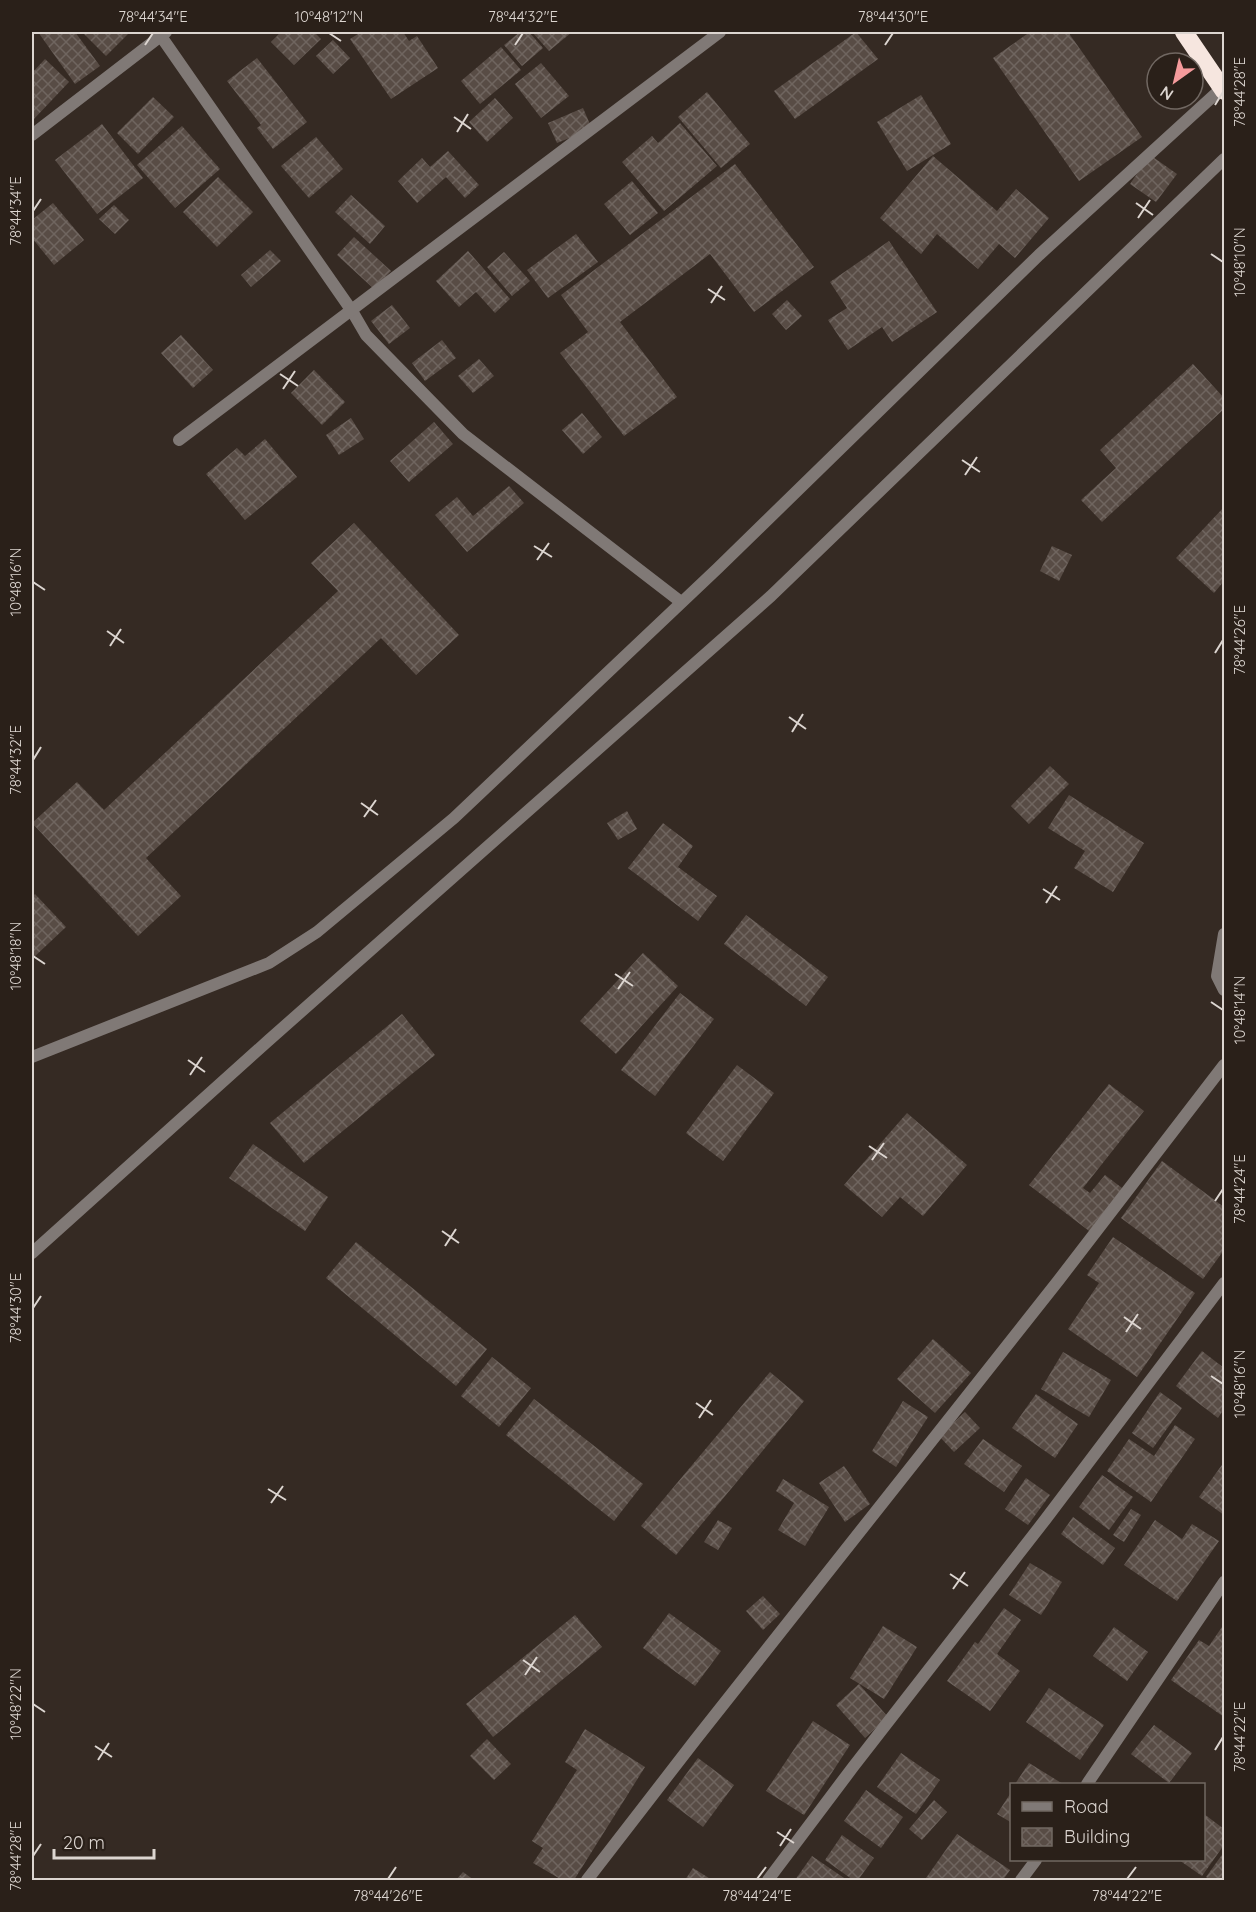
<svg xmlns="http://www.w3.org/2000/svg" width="1256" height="1912" font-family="Quicksand,sans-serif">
  <defs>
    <pattern id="building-cross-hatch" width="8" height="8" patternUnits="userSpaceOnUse" patternTransform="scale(1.5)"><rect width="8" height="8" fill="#584c45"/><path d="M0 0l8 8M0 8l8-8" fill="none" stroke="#6f655f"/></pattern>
  </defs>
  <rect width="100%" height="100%" fill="#352a23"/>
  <g fill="url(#building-cross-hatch)">
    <path d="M38 32H75L100 66 75 84Z"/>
    <path d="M85 32H130L106 56 83 33Z"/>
    <path d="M281 32H314L321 39 294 65 271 42Z"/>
    <path d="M357 32H403L409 41 417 36 438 68 391 99 350 39 358 34Z"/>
    <path d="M520 32H529L543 48 522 66 504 45Z"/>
    <path d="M532 32H572L549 51Z"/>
    <path d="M856 32 878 59 795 119 774 91Z"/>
    <path d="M1030 32H1068L1142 137 1079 181 993 58Z"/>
    <path d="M333 40 350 58 333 74 316 56Z"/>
    <path d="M501 47 521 70 480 104 461 81Z"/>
    <path d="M257 58 307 122 273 149 257 128 261 125 227 81Z"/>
    <path d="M45 59 69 82 33 120 32 118V73Z"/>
    <path d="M541 63 569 96 541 118 515 84Z"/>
    <path d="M707 92 750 144 721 168 678 117Z"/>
    <path d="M921 95 951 144 907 171 877 122Z"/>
    <path d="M153 97 174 117 138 154 117 133Z"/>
    <path d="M495 98 513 118 487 142 469 122Z"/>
    <path d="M583 108 592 129 557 143 548 123Z"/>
    <path d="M680 123 717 166 664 211 622 162 652 136 658 143Z"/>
    <path d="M102 124 143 178 97 214 55 160Z"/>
    <path d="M182 126 220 169 175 208 137 165Z"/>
    <path d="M316 137 343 169 309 198 281 166Z"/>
    <path d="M448 151 479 185 465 198 446 177 417 203 398 181 422 158 430 167Z"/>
    <path d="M1150 155 1177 174 1156 202 1130 184Z"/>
    <path d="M933 156 997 211 1016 189 1049 218 1015 258 999 244 978 269 937 234 921 254 880 218Z"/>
    <path d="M735 164 814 267 754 312 710 254 620 322 677 397 624 436 560 353 588 332 561 295Z"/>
    <path d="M218 177 253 212 217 247 183 212Z"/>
    <path d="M632 181 658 213 630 235 604 204Z"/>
    <path d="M351 195 385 226 370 244 335 212Z"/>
    <path d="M53 203 84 240 54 265 32 238V220Z"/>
    <path d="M114 205 129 220 115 234 99 219Z"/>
    <path d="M576 234 598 262 548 298 527 270Z"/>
    <path d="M354 237 391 271 374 289 337 255Z"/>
    <path d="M889 241 937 312 892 342 882 327 848 350 828 320 847 308 830 282Z"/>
    <path d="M270 250 281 261 251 287 241 275Z"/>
    <path d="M468 251 510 299 495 313 476 292 459 307 436 281Z"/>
    <path d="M504 252 530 281 512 296 487 267Z"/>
    <path d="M787 300 802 316 786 330 772 314Z"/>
    <path d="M392 305 410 328 389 344 371 321Z"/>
    <path d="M181 335 213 370 193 388 161 353Z"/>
    <path d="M442 340 456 358 425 381 412 363Z"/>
    <path d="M479 359 494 376 473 393 458 376Z"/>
    <path d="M1193 364 1224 398V409L1102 522 1081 500 1116 468 1100 450Z"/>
    <path d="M314 370 345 402 322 425 291 393Z"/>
    <path d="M582 413 602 437 583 454 562 430Z"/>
    <path d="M351 418 364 439 339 455 326 435Z"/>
    <path d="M434 422 453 444 409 482 390 461Z"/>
    <path d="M265 439 297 477 245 520 206 474 237 448 245 456Z"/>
    <path d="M509 486 524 503 467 552 435 515 457 497 473 516Z"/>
    <path d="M1224 507V581L1214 593 1176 558Z"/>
    <path d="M354 523 459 635 416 675 381 638 146 858 181 896 138 936 32 823 77 782 104 810 338 591 311 563Z"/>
    <path d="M1052 546 1072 555 1059 581 1040 571Z"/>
    <path d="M1050 766 1069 784 1029 824 1011 806Z"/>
    <path d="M1069 795 1144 843 1113 892 1074 868 1085 851 1048 828Z"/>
    <path d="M627 811 637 829 618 840 607 823Z"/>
    <path d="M663 823 693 846 678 867 717 896 698 921 628 868Z"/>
    <path d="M35 894 66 927 32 959V897Z"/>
    <path d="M746 915 828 977 806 1006 724 944Z"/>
    <path d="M643 953 678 986 616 1054 580 1021Z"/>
    <path d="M680 993 714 1019 655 1096 621 1070Z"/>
    <path d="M402 1014 435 1055 304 1163 270 1123Z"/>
    <path d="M737 1065 774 1093 723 1161 686 1133Z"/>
    <path d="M1109 1084 1144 1111 1083 1188 1090 1193 1105 1175 1126 1191 1093 1234 1029 1185Z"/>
    <path d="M907 1113 967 1165 923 1216 900 1197 882 1217 844 1185Z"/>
    <path d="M253 1144 328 1197 305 1231 229 1178Z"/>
    <path d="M1162 1161 1224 1207V1250L1203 1279 1121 1218Z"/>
    <path d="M1113 1237 1195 1293 1137 1377 1068 1329 1099 1283 1087 1275Z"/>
    <path d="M356 1242 487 1349 456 1386 326 1278Z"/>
    <path d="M933 1339 971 1373 935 1413 897 1379Z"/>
    <path d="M1202 1351 1224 1368V1409L1218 1418 1176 1386Z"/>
    <path d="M1063 1352 1111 1380 1089 1417 1041 1389Z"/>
    <path d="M492 1357 531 1388 499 1427 461 1396Z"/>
    <path d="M770 1372 804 1401 676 1555 641 1526Z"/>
    <path d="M1160 1392 1182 1408 1153 1448 1132 1433Z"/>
    <path d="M1036 1394 1078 1424 1055 1458 1012 1428Z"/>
    <path d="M534 1399 643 1484 614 1521 506 1435Z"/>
    <path d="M903 1401 928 1417 896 1467 872 1451Z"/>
    <path d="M965 1412 980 1428 954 1452 939 1436Z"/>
    <path d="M1175 1425 1195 1439 1151 1502 1107 1471 1129 1439 1154 1456Z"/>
    <path d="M983 1439 1022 1466 1004 1492 964 1464Z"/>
    <path d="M1224 1462V1515L1199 1497Z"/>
    <path d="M844 1466 870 1504 845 1522 819 1483Z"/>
    <path d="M1102 1475 1133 1497 1109 1530 1079 1507Z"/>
    <path d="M1026 1478 1050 1495 1028 1525 1005 1509Z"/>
    <path d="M783 1479 829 1507 805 1546 778 1530 794 1503 776 1491Z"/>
    <path d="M1131 1509 1141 1515 1124 1542 1113 1535Z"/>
    <path d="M1073 1517 1115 1548 1103 1565 1061 1534Z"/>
    <path d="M718 1520 732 1528 718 1550 704 1542Z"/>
    <path d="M1155 1520 1182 1539 1192 1524 1219 1541 1177 1601 1124 1565Z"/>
    <path d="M1030 1563 1062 1582 1041 1615 1009 1595Z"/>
    <path d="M763 1596 780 1614 763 1630 746 1611Z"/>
    <path d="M1004 1608 1021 1620 997 1654 1020 1671 990 1711 947 1681 975 1642 978 1644Z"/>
    <path d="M669 1613 721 1651 695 1686 643 1648Z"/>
    <path d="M575 1615 602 1647 493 1737 466 1704Z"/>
    <path d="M1224 1624V1717L1171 1680 1199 1640 1209 1646Z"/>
    <path d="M883 1626 917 1647 884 1699 850 1678Z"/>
    <path d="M1114 1627 1148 1652 1127 1681 1093 1656Z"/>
    <path d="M859 1684 888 1717 865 1738 836 1705Z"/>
    <path d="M1049 1688 1104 1725 1080 1760 1026 1722Z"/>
    <path d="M813 1721 850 1745 804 1815 766 1791Z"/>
    <path d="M1154 1725 1192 1753 1169 1783 1131 1754Z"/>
    <path d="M585 1729 645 1767 574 1880H562L533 1863 543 1848 532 1841 577 1770 565 1762Z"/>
    <path d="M487 1739 511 1764 494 1780 470 1756Z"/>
    <path d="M901 1753 940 1780 916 1814 877 1787Z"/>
    <path d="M698 1758 734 1785 703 1827 667 1800Z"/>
    <path d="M1029 1763 1063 1784H1015Z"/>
    <path d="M866 1790 903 1817 881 1848 844 1821Z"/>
    <path d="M1012 1791V1823L997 1814Z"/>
    <path d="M934 1800 947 1812 922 1840 909 1829Z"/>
    <path d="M1204 1814 1224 1829V1845L1202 1876 1179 1860H1204Z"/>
    <path d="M957 1834 1010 1870 1003 1880H930L926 1878Z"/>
    <path d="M842 1835 874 1858 858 1880H853L825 1860Z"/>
    <path d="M1224 1852V1880H1211L1206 1877Z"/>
    <path d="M812 1856 847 1880H795Z"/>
    <path d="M693 1868 712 1880H685Z"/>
    <path d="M463 1872 474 1880H456Z"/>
  </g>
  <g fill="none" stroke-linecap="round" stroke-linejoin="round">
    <path stroke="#807976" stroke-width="12" d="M32 1057 269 963 317 932 454 818 718 568 1039 255 1222 88"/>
    <g stroke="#807976" stroke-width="12">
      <path d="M158 32 352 311 366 335 463 434 681 602"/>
      <path d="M32 135 166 32"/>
      <path d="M179 440 720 32"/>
      <path d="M1224 934 1217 976 1224 990"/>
      <path d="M32 1253 269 1040 771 596 1224 159"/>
      <path d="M1087 1784 1224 1582"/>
      <path d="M587 1880 696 1739 1058 1281 1224 1065"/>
      <path d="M768 1880 853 1767 1045 1520 1224 1283"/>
      <path d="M1021 1880 1036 1860"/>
    </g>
    <path stroke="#f6e6df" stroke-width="18" d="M1184 32 1224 91"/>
  </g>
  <path fill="none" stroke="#dcd5d0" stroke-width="2" d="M329 33 341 41M145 45 153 33M515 45 523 33M885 45 893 33M1215 105 1223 92M454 117 471 129M457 132 468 114M1136 203 1153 215M33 211 41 199M1138 218 1150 200M1211 254 1223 262M708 289 725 300M711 303 722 286M280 374 298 386M283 389 295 371M962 460 980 472M965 475 977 457M534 546 552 557M537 560 549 543M33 582 45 590M107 631 124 643M110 646 121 629M1215 653 1223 640M789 717 806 729M792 732 803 714M33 760 41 747M361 803 378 815M364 817 376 800M1043 889 1060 900M1046 903 1057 886M33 956 45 964M615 974 633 986M618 989 630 972M1211 1002 1223 1010M188 1060 205 1072M190 1075 202 1057M869 1146 887 1158M872 1160 884 1143M1215 1201 1223 1189M442 1231 459 1243M445 1246 456 1229M33 1308 41 1296M1124 1317 1141 1329M1126 1332 1138 1314M1211 1376 1223 1384M696 1403 713 1415M699 1418 711 1400M268 1489 286 1500M271 1503 283 1486M950 1574 968 1586M953 1589 965 1572M523 1660 540 1672M525 1675 537 1657M33 1704 45 1712M95 1746 112 1757M1215 1750 1223 1737M98 1760 109 1743M777 1832 794 1843M780 1846 791 1829M33 1856 41 1844M388 1879 396 1867M757 1879 766 1867M1127 1879 1136 1867"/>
  <rect width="1256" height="1912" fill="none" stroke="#2a2019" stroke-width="66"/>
  <rect x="1010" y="1783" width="195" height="78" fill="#2a2019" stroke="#716862" stroke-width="1.5"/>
  <rect x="1022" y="1802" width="30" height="9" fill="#807976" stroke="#716862" stroke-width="1.5"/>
  <text x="1064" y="1813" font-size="18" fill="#dcd5d0">Road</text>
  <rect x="1022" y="1828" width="30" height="18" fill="url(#building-cross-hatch)" stroke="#716862" stroke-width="1.5"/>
  <text x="1064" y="1843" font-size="18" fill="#dcd5d0">Building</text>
  <g transform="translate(1175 81) rotate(214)"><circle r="28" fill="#2a2019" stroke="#716862" stroke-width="1.5"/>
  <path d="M0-4.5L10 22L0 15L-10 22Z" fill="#f59b9c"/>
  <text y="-9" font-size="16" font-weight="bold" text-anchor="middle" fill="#dcd5d0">N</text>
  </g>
  <path d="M54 1849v9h100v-9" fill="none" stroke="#dcd5d0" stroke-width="3"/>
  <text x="63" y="1849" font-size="18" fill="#dcd5d0" stroke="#2a2019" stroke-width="4.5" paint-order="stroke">20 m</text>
  <rect x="33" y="33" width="1190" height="1846" fill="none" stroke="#dcd5d0" stroke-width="2"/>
  <g font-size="15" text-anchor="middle" fill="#dcd5d0">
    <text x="153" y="22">78°44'34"E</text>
    <text x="329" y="22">10°48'12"N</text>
    <text x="523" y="22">78°44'32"E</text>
    <text x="893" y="22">78°44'30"E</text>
    <text transform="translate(1240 92) rotate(-90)" y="5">78°44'28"E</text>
    <text transform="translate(16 211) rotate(-90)" y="5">78°44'34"E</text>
    <text transform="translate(1240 262) rotate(-90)" y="5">10°48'10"N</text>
    <text transform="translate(16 582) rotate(-90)" y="5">10°48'16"N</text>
    <text transform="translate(1240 640) rotate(-90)" y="5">78°44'26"E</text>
    <text transform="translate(16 760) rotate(-90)" y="5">78°44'32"E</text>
    <text transform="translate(16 956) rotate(-90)" y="5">10°48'18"N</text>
    <text transform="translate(1240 1010) rotate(-90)" y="5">10°48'14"N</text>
    <text transform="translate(1240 1189) rotate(-90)" y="5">78°44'24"E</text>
    <text transform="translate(16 1308) rotate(-90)" y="5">78°44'30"E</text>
    <text transform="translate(1240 1384) rotate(-90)" y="5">10°48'16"N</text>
    <text transform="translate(16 1704) rotate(-90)" y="5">10°48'22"N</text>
    <text transform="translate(1240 1737) rotate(-90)" y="5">78°44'22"E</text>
    <text transform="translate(16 1856) rotate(-90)" y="5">78°44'28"E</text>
    <text x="388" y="1901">78°44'26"E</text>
    <text x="757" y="1901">78°44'24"E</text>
    <text x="1127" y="1901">78°44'22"E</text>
  </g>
</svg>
